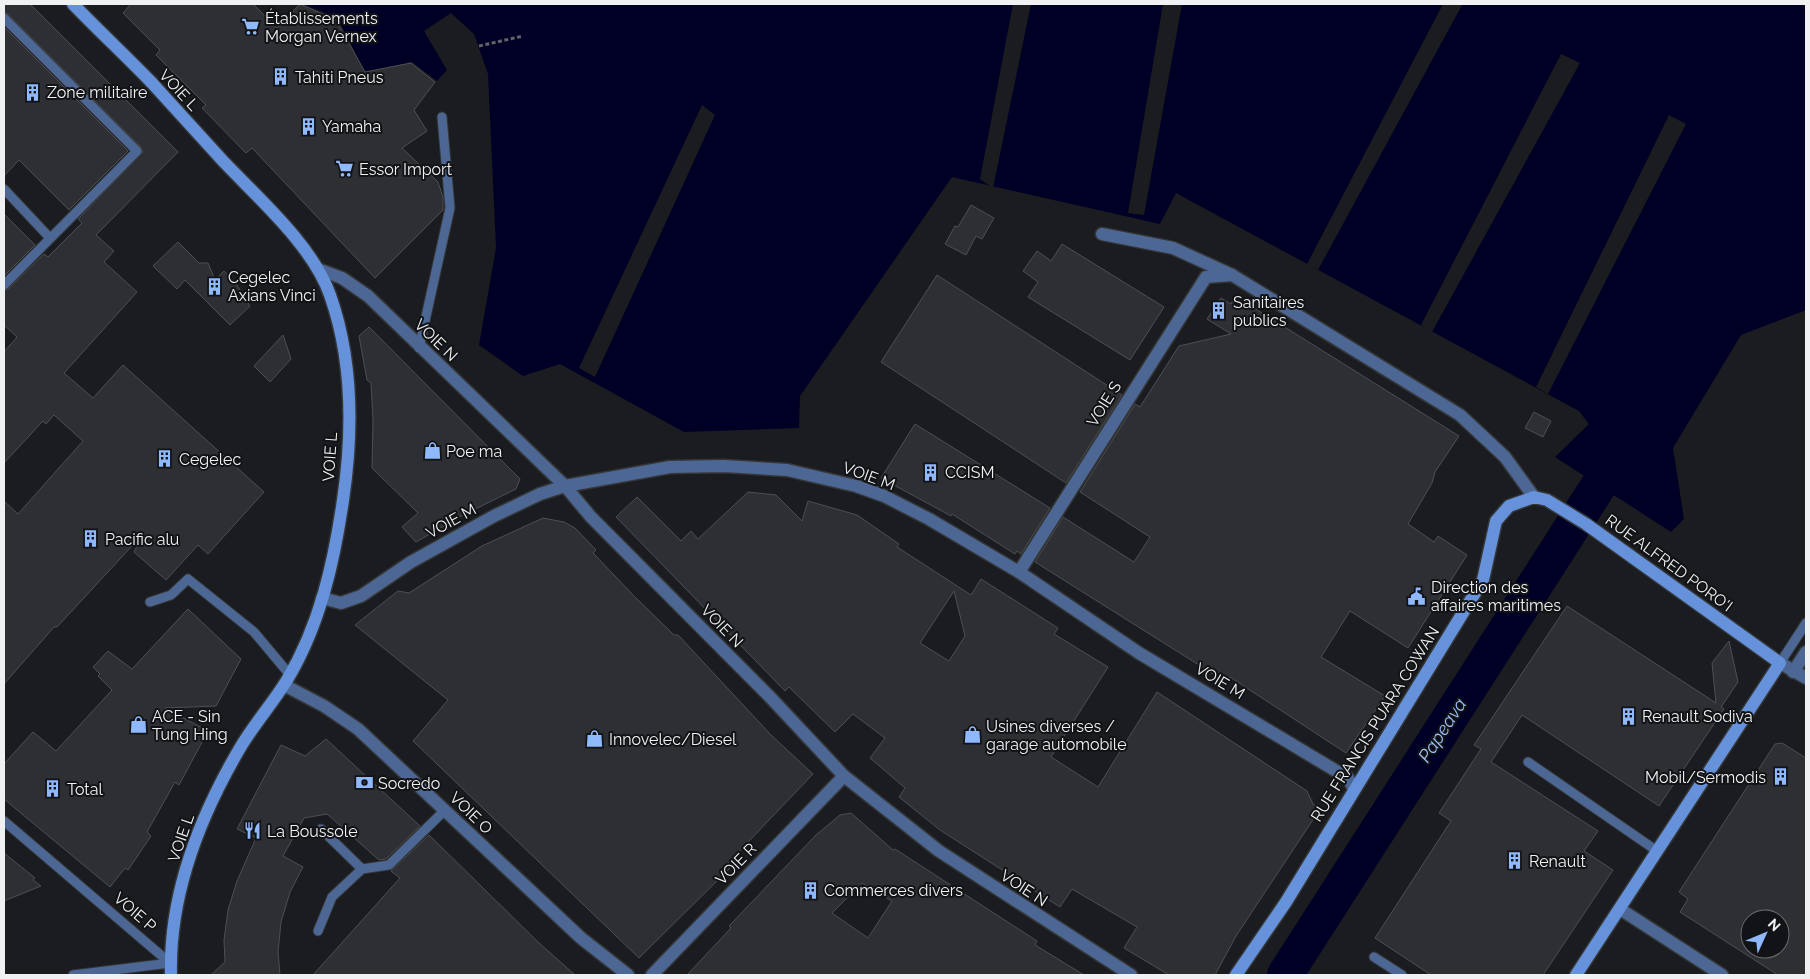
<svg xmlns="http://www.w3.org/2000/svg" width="1810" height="979" font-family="Raleway,sans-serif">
  <rect width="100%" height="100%" fill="#1b1c1f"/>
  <path fill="#000027" d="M301 4H1806V310L1741 335 1673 448 1684 519 1671 532 1555 457 1589 424 1579 411 1176 193 1160 224 952 177 800 396 799 428 684 432 560 364 523 376 479 345 496 248 488 74 474 34 451 13 424 31 447 70 437 81 412 62 365 72 337 17Z"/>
  <g fill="#1b1c1f">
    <path d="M1013 4H1031L993 188 980 179Z"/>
    <path d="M1163 4H1182L1144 215 1128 213Z"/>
    <path d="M1443 4 1462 5 1318 270 1307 264Z"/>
    <path d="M1561 54 1580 63 1432 332 1421 325Z"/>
    <path d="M702 105 715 115 595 377 579 368Z"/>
    <path d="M1669 115 1686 124 1548 394 1536 387Z"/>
  </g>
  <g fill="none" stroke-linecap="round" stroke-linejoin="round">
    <path stroke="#000027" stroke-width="36" d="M1285 975 1599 485"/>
  </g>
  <g fill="#2d2f32" stroke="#4d4f52" fill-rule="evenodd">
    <path d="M4 4H30L178 152 96 235 114 251 104 262 137 292 64 373 93 398 123 365 264 492 208 554 198 545 166 580 134 552 143 534 57 627H54L4 684V501L18 514 83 441 54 415 46 424 43 421 4 463V352L17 337 4 325V291L8 289 44 254 48 257 82 223 78 219 143 152 141 147 8 14 4 12Z"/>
    <path d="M131 4H253L277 28 300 4 336 20 365 72 411 63 435 82 414 110 427 131 402 148 438 182 443 197V210L375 278 252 148 246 153 202 108 206 105 156 55 160 50 123 13Z"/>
    <path d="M4 27 128 151 69 210 19 160 4 176Z"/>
    <path d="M971 205 994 218 982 239 976 236 966 255 945 244 955 226 958 227Z"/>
    <path d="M4 214 35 245 4 276Z"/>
    <path d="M178 242 199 263H208L215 280 224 271 235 282 250 306 230 325 185 280 177 289 153 266Z"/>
    <path d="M1062 244 1164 307 1130 360 1028 297 1038 282 1023 271 1037 251 1051 261Z"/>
    <path d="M937 275 1122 395 1066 483 881 362Z"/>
    <path d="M1235 296 1459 436 1435 472 1432 483 1408 524 1434 542 1438 536 1467 555 1408 648 1350 611 1321 657 1385 696 1346 753 1230 677 1226 682 1035 562 1063 517 1134 562 1150 537 1080 492 1135 404 1140 407 1179 346 1231 334 1207 319 1221 298 1231 304Z"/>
    <path d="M369 327 520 479 516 489 445 524 446 525 416 542 402 527 418 513 372 468 373 421 371 383 367 380 359 336Z"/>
    <path d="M283 335 291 359 270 382 254 366Z"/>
    <path d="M1534 412 1551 421 1543 437 1525 428Z"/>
    <path d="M915 424 1050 508 1021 554 1017 551 1015 554 952 514 951 516 881 478Z"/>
    <path d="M748 492 776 495 802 521 808 501 857 515 899 544 897 547 971 595 981 579 1058 628 1054 634 1108 667 1051 757 1098 787 1157 692 1307 791 1313 804 1320 809 1236 936 1215 975H1169L1124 948 1137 927 1072 889 1060 907 940 830 899 797 905 788 870 758 885 738 853 714 835 732 789 687 785 691 616 517 637 497 681 541 691 531 698 539ZM954 591 965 636 949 661 920 643Z"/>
    <path d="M543 518 564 522 575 528 596 550 593 553 635 597 674 635H678L771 735 813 774 728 863 731 867 639 958 413 741 448 700 355 625 398 591 409 593 482 546Z"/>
    <path d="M1567 606 1716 703 1712 663 1729 641 1738 682 1721 707 1724 709 1659 806 1522 715 1491 762 1598 831 1584 851 1613 870 1543 975H1431L1375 938 1451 821 1439 813 1481 749 1474 745Z"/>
    <path d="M188 609 241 659 216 706 165 708 208 731 179 785 175 782 147 832 151 836 128 870 125 868 110 887 4 799V764L33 732 56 751 112 690 98 676 100 674 93 667 108 651 132 669Z"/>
    <path d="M326 739 420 826 386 859 379 860 327 814 304 818 283 856 303 867 290 892 281 922 278 952 280 975H211L225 962 224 940 228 910 237 881 256 838 237 829 281 745 305 756Z"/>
    <path d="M1782 743 1806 758V975H1778L1680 912 1688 899 1679 892 1775 744ZM1750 919H1780V949H1750Z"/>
    <path d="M851 813 893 850 895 849 1037 941 1035 945 1084 975H687L731 928 729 926 816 835 840 815ZM862 883 892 901 868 938 832 913Z"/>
    <path d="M429 835 538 942 575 975H313L400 878 391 871Z"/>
    <path d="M4 853 35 878 33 880 41 886 4 901Z"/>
  </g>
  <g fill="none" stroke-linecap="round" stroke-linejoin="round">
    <defs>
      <g id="lane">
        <path d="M4 18 137 151 4 285"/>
        <path d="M4 189 50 238"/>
        <path d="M419 348 450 208 442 117"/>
        <path d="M150 602 171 595 188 579 254 632 290 675"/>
        <path d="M1780 663 1806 623"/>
        <path d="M1528 762 1657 851"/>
        <path d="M4 821 170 963"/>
        <path d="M321 829 362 869"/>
        <path d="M318 931 332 897 362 869 389 865 444 811"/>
        <path d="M1374 957 1402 975"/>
        <path d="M73 975 170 963"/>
      </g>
      <g id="street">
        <path d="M1102 234 1173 248 1232 275 1460 415 1505 457 1534 497"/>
        <path d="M318 269 342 278 368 296 565 486 591 517 770 697 844 776 939 851 1131 975"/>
        <path d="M1019 572 1206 277 1232 275"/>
        <path d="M322 598 341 603 361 596 411 562 494 516 540 494 565 486 670 467 724 466 787 470 856 486 884 496 929 519 1019 572 1139 653 1348 778 1354 789"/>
        <path d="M1780 663 1806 678"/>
        <path d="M1793 672 1806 652"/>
        <path d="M284 685 324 706 358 729 581 938 628 975"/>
        <path d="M1620 909 1722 975"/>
        <path d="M652 975 844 776"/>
      </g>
      <g id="secondary">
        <path d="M73 4C99 31 126 56 152 83 176 109 199 135 223 161 259 199 313 246 330 295 353 360 353 433 343 500 334 562 320 625 287 680 273 703 254 724 240 748 200 816 169 896 171 975"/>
        <path d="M1236 975 1286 902 1483 580 1496 521 1509 506 1534 497 1547 500 1586 524 1780 663 1576 975"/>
      </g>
    </defs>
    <use href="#lane" stroke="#343638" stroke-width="11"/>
    <use href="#street" stroke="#343638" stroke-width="15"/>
    <use href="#secondary" stroke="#343638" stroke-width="15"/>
    <path stroke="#626366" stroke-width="3" stroke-dasharray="4 2.5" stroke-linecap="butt" d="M479 46 523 36"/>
    <use href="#lane" stroke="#4c6794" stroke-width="9"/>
    <use href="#street" stroke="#4c6794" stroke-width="12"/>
    <use href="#secondary" stroke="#6592da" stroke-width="12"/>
  </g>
  <defs>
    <symbol id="supermarket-bare" viewBox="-9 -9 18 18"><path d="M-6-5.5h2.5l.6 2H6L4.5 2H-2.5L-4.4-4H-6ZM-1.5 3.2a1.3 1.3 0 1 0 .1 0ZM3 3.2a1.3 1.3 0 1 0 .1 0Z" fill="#8fb8fd" stroke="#121316" stroke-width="2.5" paint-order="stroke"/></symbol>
    <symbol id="building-bare" viewBox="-9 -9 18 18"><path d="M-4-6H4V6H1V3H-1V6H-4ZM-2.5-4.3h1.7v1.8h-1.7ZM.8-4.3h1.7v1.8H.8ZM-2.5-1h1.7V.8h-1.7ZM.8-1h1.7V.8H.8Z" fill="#8fb8fd" stroke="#121316" stroke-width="2.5" paint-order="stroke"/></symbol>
    <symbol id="shop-bare" viewBox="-9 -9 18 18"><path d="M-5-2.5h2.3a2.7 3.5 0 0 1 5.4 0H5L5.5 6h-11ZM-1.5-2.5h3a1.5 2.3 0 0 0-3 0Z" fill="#8fb8fd" stroke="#121316" stroke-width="2.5" paint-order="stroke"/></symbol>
    <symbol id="civic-bare" viewBox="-9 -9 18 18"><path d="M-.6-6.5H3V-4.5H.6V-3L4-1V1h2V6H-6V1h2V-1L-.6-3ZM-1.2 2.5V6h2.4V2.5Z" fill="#8fb8fd" stroke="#121316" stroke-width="2.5" paint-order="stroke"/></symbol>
    <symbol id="bank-bare" viewBox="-9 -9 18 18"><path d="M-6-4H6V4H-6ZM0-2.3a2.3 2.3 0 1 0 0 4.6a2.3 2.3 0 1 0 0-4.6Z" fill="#8fb8fd" stroke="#121316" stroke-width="2.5" paint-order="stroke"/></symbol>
    <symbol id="restaurant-bare" viewBox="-9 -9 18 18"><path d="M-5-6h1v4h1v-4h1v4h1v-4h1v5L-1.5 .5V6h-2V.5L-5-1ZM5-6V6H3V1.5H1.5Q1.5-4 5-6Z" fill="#8fb8fd" stroke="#121316" stroke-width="2.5" paint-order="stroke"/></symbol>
  </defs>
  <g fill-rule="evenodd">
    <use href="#supermarket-bare" x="238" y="14" width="25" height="25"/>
    <use href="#building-bare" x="268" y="64" width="25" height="25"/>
    <use href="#building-bare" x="20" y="80" width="25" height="25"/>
    <use href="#building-bare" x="296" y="114" width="25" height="25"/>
    <use href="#supermarket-bare" x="332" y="156" width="25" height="25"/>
    <use href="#building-bare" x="202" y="274" width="25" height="25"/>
    <use href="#building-bare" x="1206" y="298" width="25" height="25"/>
    <use href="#shop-bare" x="420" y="438" width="25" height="25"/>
    <use href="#building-bare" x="152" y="446" width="25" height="25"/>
    <use href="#building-bare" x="918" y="460" width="25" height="25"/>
    <use href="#building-bare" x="78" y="526" width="25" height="25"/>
    <use href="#civic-bare" x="1404" y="584" width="25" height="25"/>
    <use href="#building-bare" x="1616" y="704" width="25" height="25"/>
    <use href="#shop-bare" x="126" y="712" width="25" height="25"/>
    <use href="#shop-bare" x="960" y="722" width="25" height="25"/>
    <use href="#shop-bare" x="582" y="726" width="25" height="25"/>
    <use href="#building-bare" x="1768" y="764" width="25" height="25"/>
    <use href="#bank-bare" x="352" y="770" width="25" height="25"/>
    <use href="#building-bare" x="40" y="776" width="25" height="25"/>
    <use href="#restaurant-bare" x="240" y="818" width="25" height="25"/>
    <use href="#building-bare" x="1502" y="848" width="25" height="25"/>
    <use href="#building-bare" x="798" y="878" width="25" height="25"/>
  </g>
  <g text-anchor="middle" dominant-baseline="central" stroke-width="4" stroke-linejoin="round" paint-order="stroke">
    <g font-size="16" fill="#eff1f3" stroke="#121316" text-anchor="start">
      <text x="265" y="18">Établissements<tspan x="265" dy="18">Morgan Vernex</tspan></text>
      <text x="295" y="77">Tahiti Pneus</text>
      <text x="47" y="92">Zone militaire</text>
      <text x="322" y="126">Yamaha</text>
      <text x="359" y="169">Essor Import</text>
      <text x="228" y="277">Cegelec<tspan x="228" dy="18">Axians Vinci</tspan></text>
      <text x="1233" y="302">Sanitaires<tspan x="1233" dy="18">publics</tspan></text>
      <text x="446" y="451">Poe ma</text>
      <text x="179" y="459">Cegelec</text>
      <text x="945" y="472">CCISM</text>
      <text x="105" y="539">Pacific alu</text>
      <text x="1431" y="587">Direction des<tspan x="1431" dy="18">affaires maritimes</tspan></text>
      <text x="152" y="716">ACE - Sin<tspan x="152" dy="18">Tung Hing</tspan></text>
      <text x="1642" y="716">Renault Sodiva</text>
      <text x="986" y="726">Usines diverses /<tspan x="986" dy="18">garage automobile</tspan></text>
      <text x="609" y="739">Innovelec/Diesel</text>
      <text x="1766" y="777" text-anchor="end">Mobil/Sermodis</text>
      <text x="378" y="783">Socredo</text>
      <text x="67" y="789">Total</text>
      <text x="267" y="831">La Boussole</text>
      <text x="1529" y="861">Renault</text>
      <text x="824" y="890">Commerces divers</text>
    </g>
    <g font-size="16" fill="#eff1f3" stroke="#121316">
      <text transform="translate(179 90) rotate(47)">VOIE L</text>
      <text transform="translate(436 340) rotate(44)">VOIE N</text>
      <text transform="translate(1104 404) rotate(-58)">VOIE S</text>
      <text transform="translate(330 457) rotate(-86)">VOIE L</text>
      <text transform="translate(869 476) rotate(20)">VOIE M</text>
      <text transform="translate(451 521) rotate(-29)">VOIE M</text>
      <text transform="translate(1669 563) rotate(36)">RUE ALFRED PORO'I</text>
      <text transform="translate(722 626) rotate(46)">VOIE N</text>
      <text transform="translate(1220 681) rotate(31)">VOIE M</text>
      <text transform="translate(1375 724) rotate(-58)">RUE FRANCIS PUARA COWAN</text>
      <text transform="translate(471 813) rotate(44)">VOIE O</text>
      <text transform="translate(181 838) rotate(-71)">VOIE L</text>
      <text transform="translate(736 864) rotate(-46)">VOIE R</text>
      <text transform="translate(1024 888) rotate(33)">VOIE N</text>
      <text transform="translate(135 912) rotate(41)">VOIE P</text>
    </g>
    <g font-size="18" font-style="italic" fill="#9fc1f9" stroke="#121316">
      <text transform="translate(1442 730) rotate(-57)">Papeava</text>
    </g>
  </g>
  <rect width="1810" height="979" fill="none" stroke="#eff1f3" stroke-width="10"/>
  <g transform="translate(1765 934) rotate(46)"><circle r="24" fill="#121316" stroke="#6a6c6e"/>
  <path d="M0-4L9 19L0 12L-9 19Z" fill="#8fb8fd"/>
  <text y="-8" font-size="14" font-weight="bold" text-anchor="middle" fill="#eff1f3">N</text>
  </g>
</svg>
